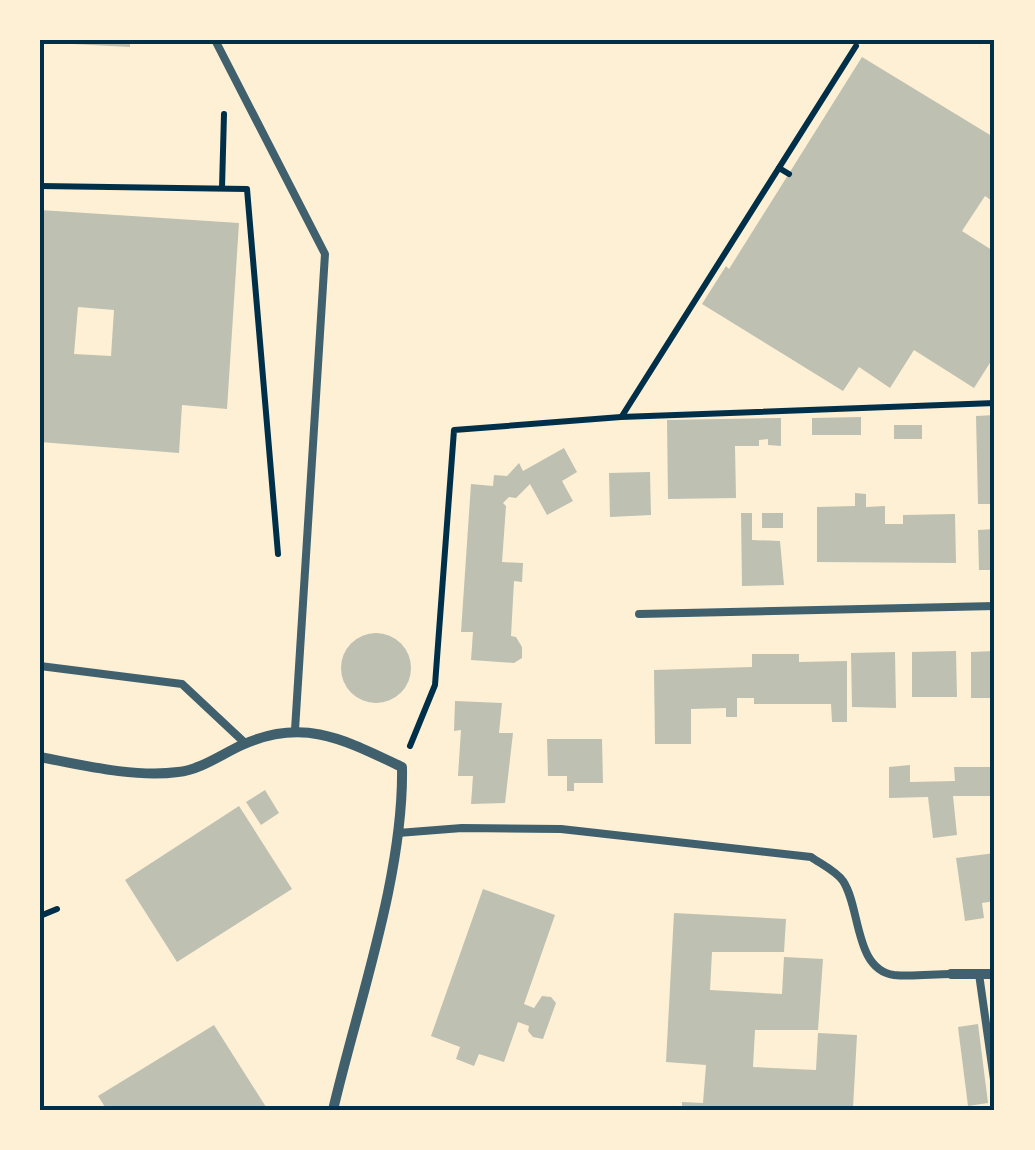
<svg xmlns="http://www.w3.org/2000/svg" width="1035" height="1150" font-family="'Crimson Pro',serif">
  <rect width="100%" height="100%" fill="#fdf0d5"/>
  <g fill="#bec0b2" fill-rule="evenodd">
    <path d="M53 40H130V47L53 43Z"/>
    <path d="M862 57 995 138V203L985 196 962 231 995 252V355L974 388 914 350 890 388 859 367 843 391 702 304 726 266 729 269Z"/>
    <path d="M40 210 239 223 227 409 182 405 179 453 40 442ZM78 307 114 310 111 356 74 354Z"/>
    <path d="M995 415V461L992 462 994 504H978L976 416Z"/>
    <path d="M861 417V435H812V418Z"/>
    <path d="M781 418V446L768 445V439L759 440V446H735L736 498 668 499 667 420Z"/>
    <rect x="894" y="425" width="28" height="14"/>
    <path d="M564 448 577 472 562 481 573 501 547 515 530 484 516 498 509 497 503 503 506 506 502 562 523 563 522 582 514 581 511 636 516 637 522 647V658L514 663 471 660 473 632H461L471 484 493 486 494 475 507 476 519 463 523 471Z"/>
    <path d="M650 472 651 515 610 517 609 473Z"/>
    <path d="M855 493 866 494V507L885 506V524H903V515L955 514 956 563 817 562V507L855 506Z"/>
    <path d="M741 513H752V540L780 541 784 585 742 586Z"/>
    <rect x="762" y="513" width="21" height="15"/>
    <path d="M995 529V570H979L978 530Z"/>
    <circle cx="376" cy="668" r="35"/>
    <path d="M956 651 957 697H912V652Z"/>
    <path d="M995 651V698H971V652Z"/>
    <path d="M895 652 896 708 852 707 851 653Z"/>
    <path d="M752 654H799V662L847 661V722H832L831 704H754V698H737V717H726V708L691 709V744H655L654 670 752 667Z"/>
    <path d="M455 701 502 703 499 733H513L505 803 471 804 473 776H458L461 730 454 731Z"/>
    <path d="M547 739H602L603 783H574V791H567V776H548Z"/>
    <path d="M910 765V782L955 781 954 767H995V796H953L957 835 933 838 928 797 889 798V767Z"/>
    <path d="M265 790 279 813 261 825 246 802Z"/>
    <path d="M239 806 292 889 177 962 125 880Z"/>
    <path d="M995 853V901L982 903 984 918 965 921 956 858Z"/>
    <path d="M483 889 555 915 524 1004 534 1008 542 996 551 997 556 1003 543 1039 533 1037 528 1031 529 1026 518 1022 504 1062 479 1054 474 1066 456 1059 460 1047 431 1036Z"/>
    <path d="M674 913 786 919 784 952H712L710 990 782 994 784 957 823 959 818 1030H755L753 1067 816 1070 818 1033 857 1035 853 1108 682 1110V1102L703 1103 706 1065 666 1062Z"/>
    <path d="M978 1024 988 1103 968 1106 958 1027Z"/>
    <path d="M214 1025 266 1107 260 1110H107L98 1096Z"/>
  </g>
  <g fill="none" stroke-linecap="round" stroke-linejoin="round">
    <g stroke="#003049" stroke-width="6">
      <path d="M779 168 789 174"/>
      <path d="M40 186 247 189 278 554"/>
      <path d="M222 188 224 114"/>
      <path d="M622 416 856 46"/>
      <path d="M410 746 435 685 454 430 621 417 995 403"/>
      <path d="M40 916 57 909"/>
    </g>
    <g stroke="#3f606c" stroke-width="8">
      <path d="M215 40 325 254 295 730"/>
      <path d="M639 614 995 606"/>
      <path d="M40 666 182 684 245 743"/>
      <path d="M398 833 462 828 561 829 811 857C821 864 836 871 843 881 861 908 854 969 894 975 912 977 933 974 951 974"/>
      <path d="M979 974 995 1087"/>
    </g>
    <g stroke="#3f606c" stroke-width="10">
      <path d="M40 757C82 765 135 778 178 772 200 770 222 754 242 745 304 717 345 740 402 767 404 875 358 1003 333 1110"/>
      <path d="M951 974H995"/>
    </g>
  </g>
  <rect width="1035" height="1150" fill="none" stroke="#fdf0d5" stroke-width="85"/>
  <rect x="42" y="42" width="950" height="1066" fill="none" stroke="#003049" stroke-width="4"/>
</svg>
